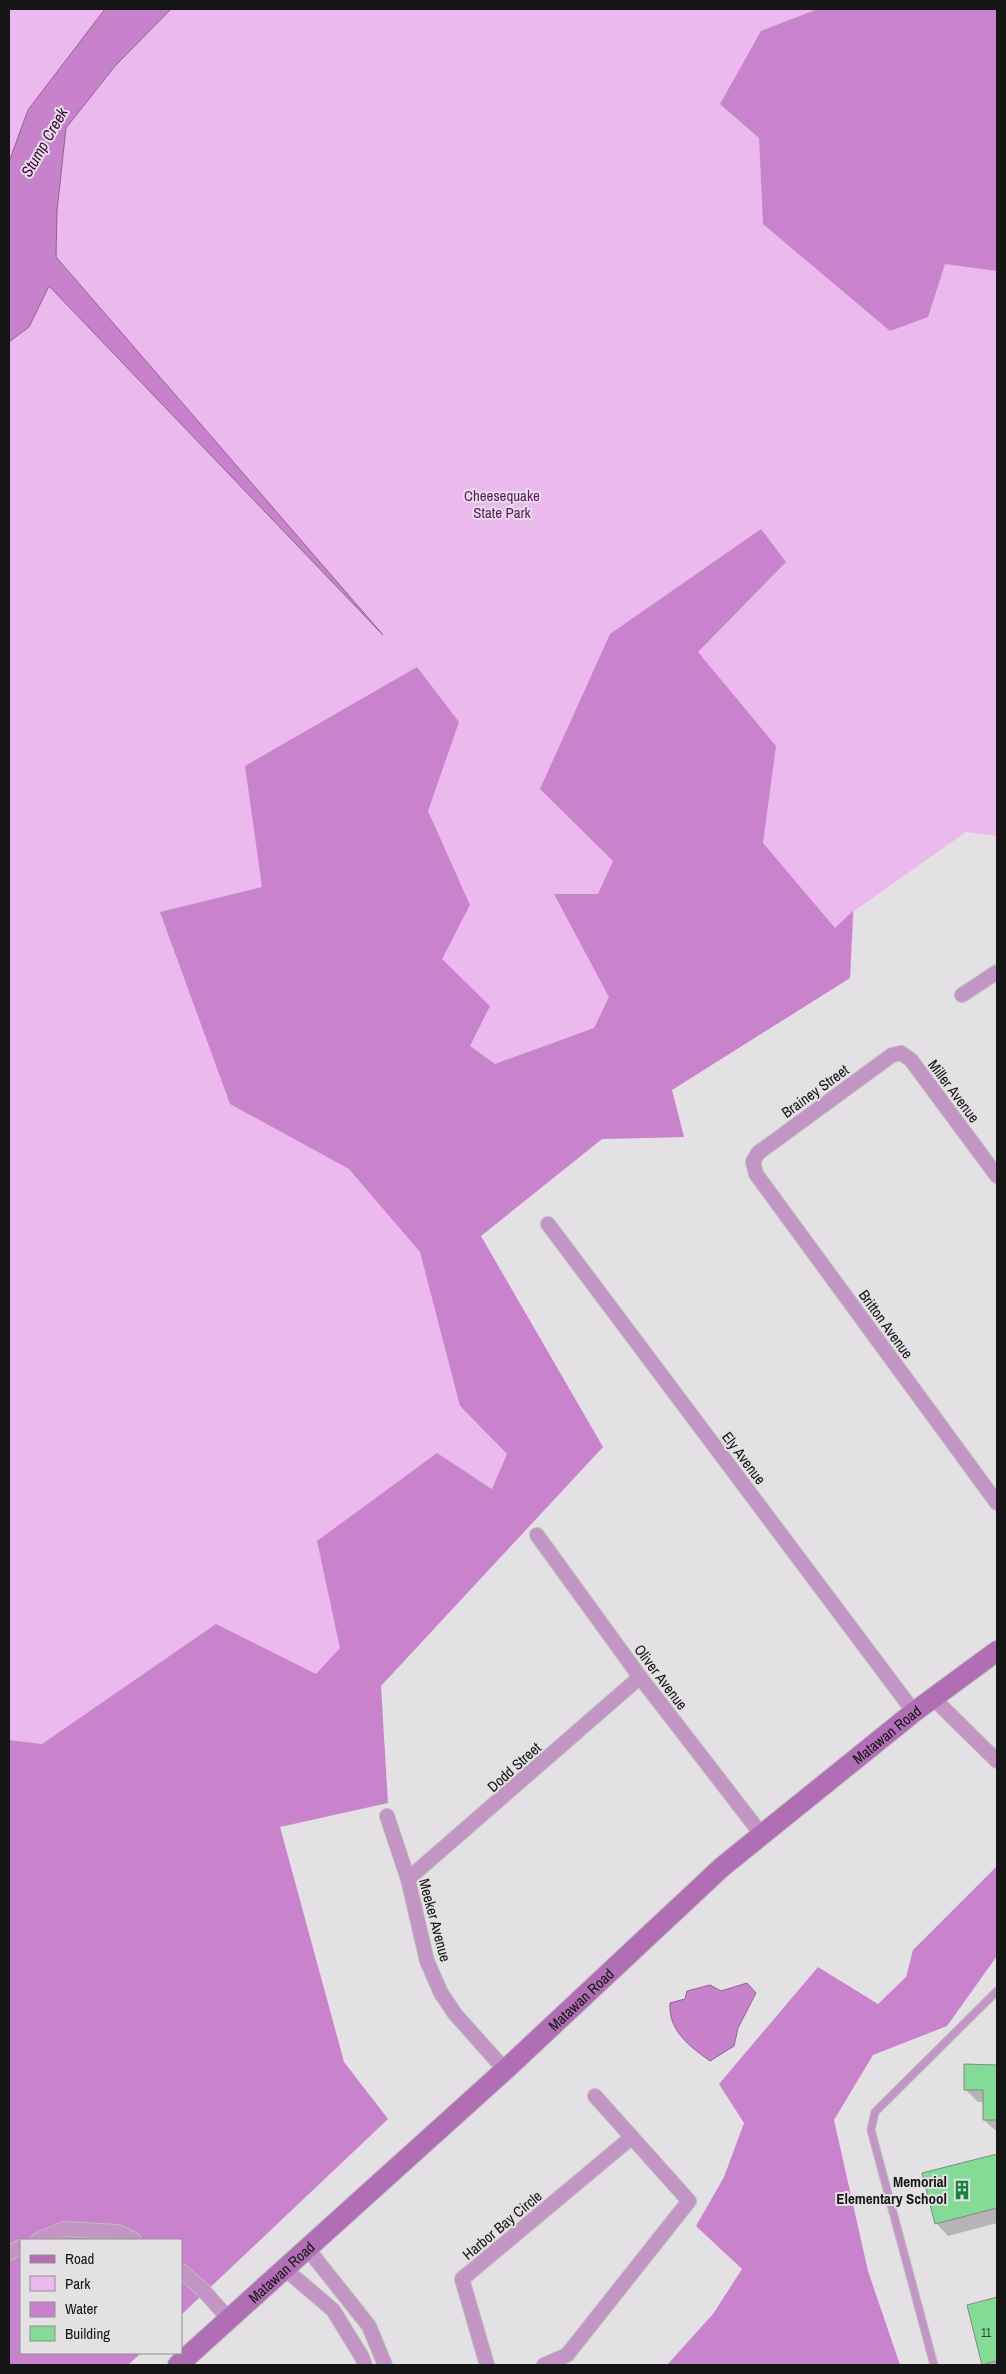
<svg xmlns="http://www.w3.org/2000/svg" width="1006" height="2374" font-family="'Archivo Narrow',sans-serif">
  <rect width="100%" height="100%" fill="#e4e1e4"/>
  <path fill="#ebb9ed" d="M9 9H997V836L966 832 854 911 850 978 672 1090 684 1137 602 1139 481 1236 460 1406 507 1454 493 1489 437 1454 280 1827 344 2062 388 2119 181 2240H21V2353L9 2365Z"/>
  <g fill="#c983cc">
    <path d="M818 9H997V271L945 264 928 317 890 331 763 224 759 138 720 104 761 31Z"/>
    <path d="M761 529 786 562 698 652 776 746 763 843 835 928 853 911 850 978 672 1090 684 1137 602 1139 481 1236 603 1447 381 1686 388 1803 280 1827 344 2062 388 2119 181 2315V2240H21V2353H141L128 2365H9V1740L42 1744 216 1624 316 1674 340 1648 317 1541 437 1453 492 1489 507 1454 460 1406 420 1252 349 1169 230 1104 160 912 262 887 245 766 417 667 459 722 428 811 470 905 442 959 490 1006 470 1046 495 1064 594 1028 609 997 554 894H598L613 861 540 789 610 634Z"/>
    <path d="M997 1866V1956L947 2026 873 2055 834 2120 868 2271 900 2365H667L713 2314 742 2269 696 2226 724 2177 744 2123 719 2084 818 1967 878 2004 906 1977 913 1950Z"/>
  </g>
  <g fill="#c782cb" stroke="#926194">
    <path d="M105 9H171L115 66 66 128 57 211 56 257 383 635 49 286 29 327 9 342V162L28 110Z"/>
    <path d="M747 1983 756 1993 738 2028 734 2046 710 2061C689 2046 668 2030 670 2003L685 1999 687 1991 710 1985 721 1991Z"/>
  </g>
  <g fill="#0003">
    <path d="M965 2065 997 2066V2132L984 2120 985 2102H978L965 2089Z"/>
    <path d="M997 2155V2223L948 2236 936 2223 923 2174Z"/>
    <path d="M997 2299V2365H984L968 2306Z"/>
  </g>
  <g fill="#84db96" stroke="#848784">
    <path d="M964 2064 997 2065V2120H983V2090H964Z"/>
    <path d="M997 2154V2208L935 2224 922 2173Z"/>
    <path d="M997 2297V2361L982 2365 967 2305Z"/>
  </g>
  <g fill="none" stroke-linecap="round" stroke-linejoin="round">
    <defs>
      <path id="lane" d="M934 2365 871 2130 875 2112 997 1991"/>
      <g id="street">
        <path d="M962 995 997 972"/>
        <path d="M997 1176 911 1060 901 1053 892 1055 758 1153 753 1162 756 1174 997 1503"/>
        <path d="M548 1224 914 1712"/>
        <path d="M537 1535 640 1677 762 1835"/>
        <path d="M933 1698 997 1761"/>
        <path d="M387 1816 408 1879 427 1961 441 1993 455 2014 505 2070"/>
        <path d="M408 1879 640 1677"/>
        <path d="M38 2240 64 2229 118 2232 134 2240"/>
        <path d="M307 2248 369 2326 385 2365"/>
        <path d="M9 2253 21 2247"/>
        <path d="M285 2269 333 2310 362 2357 365 2365"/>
        <path d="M181 2271 202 2289 230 2320"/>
        <path d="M487 2365 462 2279 632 2137"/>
        <path d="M544 2365 567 2355 689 2201 595 2096"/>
      </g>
      <g id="secondary">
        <path id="s1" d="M178 2365 505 2070 722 1867 914 1712 997 1651"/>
      </g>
    </defs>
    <use href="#lane" stroke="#bfbcbf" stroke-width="9"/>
    <use href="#street" stroke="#bfbcbf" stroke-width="16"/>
    <use href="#secondary" stroke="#bfbcbf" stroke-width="22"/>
    <use href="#lane" stroke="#c395c5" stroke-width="7"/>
    <use href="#street" stroke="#c395c5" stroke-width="14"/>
    <use href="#secondary" stroke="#b16eb5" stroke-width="20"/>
  </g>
  <defs>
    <symbol id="building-bare" viewBox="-9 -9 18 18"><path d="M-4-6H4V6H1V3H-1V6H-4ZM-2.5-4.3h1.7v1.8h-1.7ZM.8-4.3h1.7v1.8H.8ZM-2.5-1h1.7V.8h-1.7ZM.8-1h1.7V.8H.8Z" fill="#17863d" stroke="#e4e1e4" stroke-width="2.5" paint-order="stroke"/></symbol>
  </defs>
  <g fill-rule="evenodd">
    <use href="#building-bare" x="948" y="2176" width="28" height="28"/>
  </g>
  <g text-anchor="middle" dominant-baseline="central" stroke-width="4" stroke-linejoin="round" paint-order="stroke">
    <g font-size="12" fill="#314635">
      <text x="986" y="2333">11</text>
    </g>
    <g font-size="15" fill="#660f6c" stroke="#e4e1e4">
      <text x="502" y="495">Cheesequake<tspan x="502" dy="17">State Park</tspan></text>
    </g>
    <g font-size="15" fill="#151515" stroke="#e4e1e4">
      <text transform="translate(815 1091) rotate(-36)">Brainey Street</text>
      <text transform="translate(954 1091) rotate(53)">Miller Avenue</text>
      <text transform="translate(886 1324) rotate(54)">Britton Avenue</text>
      <text transform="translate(744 1458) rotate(53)">Ely Avenue</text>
      <text transform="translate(661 1677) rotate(53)">Oliver Avenue</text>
      <text stroke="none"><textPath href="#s1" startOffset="949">Matawan Road</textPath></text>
      <text transform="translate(514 1767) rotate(-42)">Dodd Street</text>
      <text transform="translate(435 1920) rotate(75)">Meeker Avenue</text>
      <text stroke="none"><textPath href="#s1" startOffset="544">Matawan Road</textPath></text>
      <text transform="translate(502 2225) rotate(-40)">Harbor Bay Circle</text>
      <text stroke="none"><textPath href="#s1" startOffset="139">Matawan Road</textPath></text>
    </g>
    <g font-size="15" font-weight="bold" fill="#151515" stroke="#e4e1e4" text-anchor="end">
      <text x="947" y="2181">Memorial<tspan x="947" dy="17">Elementary School</tspan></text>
    </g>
    <g font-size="16" font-style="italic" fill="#45034a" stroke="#e4e1e4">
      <text transform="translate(44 142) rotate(-60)">Stump Creek</text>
    </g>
  </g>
  <rect width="1006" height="2374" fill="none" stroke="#151515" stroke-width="20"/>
  <rect x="20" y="2239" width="162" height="115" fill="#e4e1e4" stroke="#918f91"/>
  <rect x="30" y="2255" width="25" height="8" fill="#b16eb5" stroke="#918f91"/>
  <text x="65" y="2264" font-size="15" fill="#151515">Road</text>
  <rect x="30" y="2276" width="25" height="15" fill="#ebb9ed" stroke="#918f91"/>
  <text x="65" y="2289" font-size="15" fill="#151515">Park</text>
  <rect x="30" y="2302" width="25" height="15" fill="#c782cb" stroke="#918f91"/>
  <text x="65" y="2314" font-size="15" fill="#151515">Water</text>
  <rect x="30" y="2326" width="25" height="15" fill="#84db96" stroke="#918f91"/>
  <text x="65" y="2339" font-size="15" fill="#151515">Building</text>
</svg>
